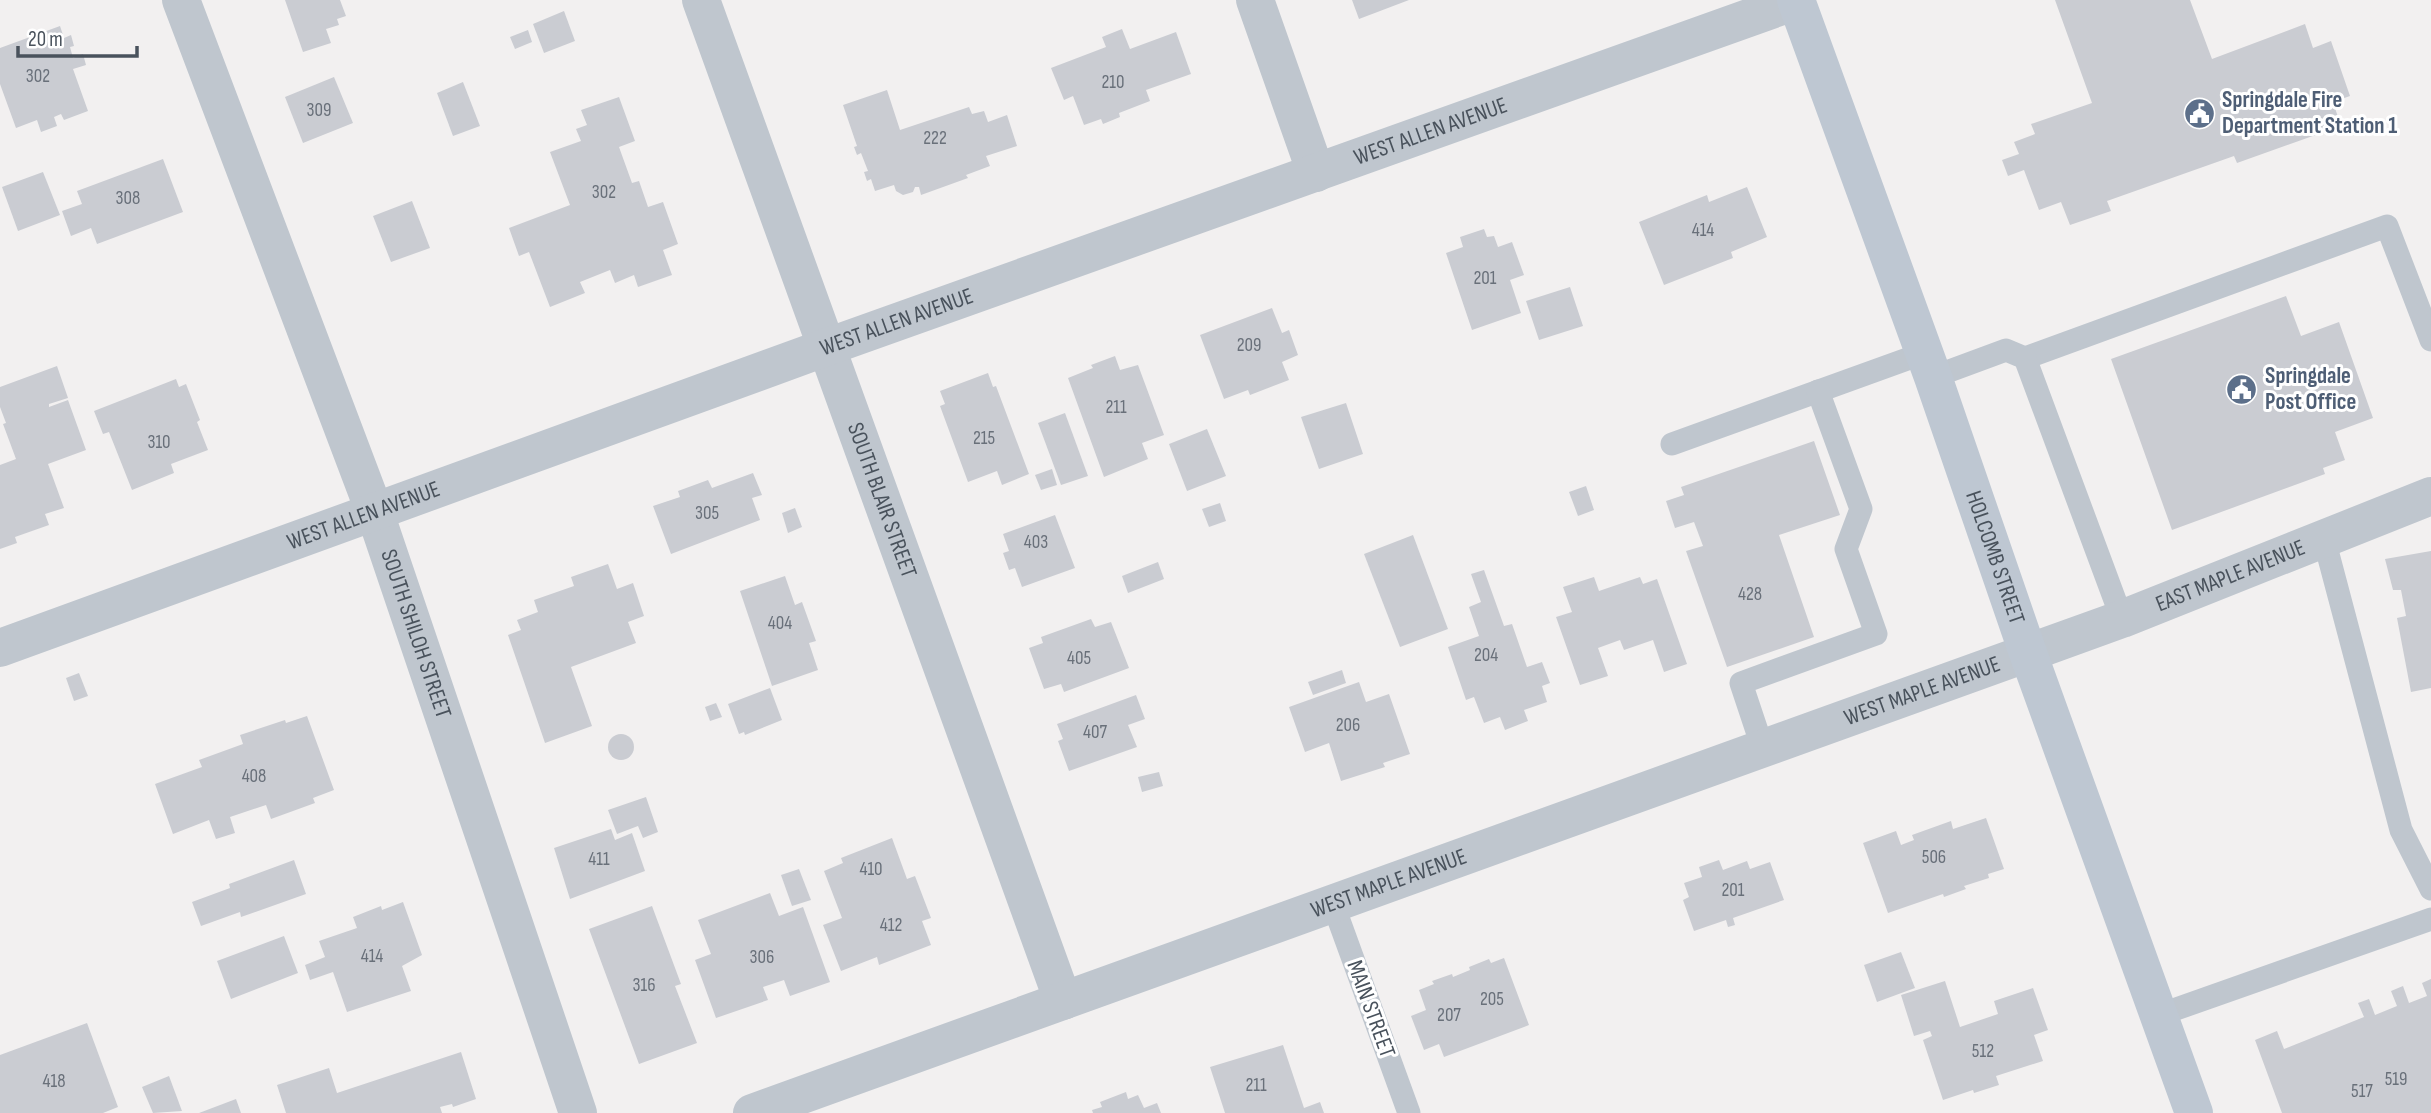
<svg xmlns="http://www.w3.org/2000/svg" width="2431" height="1113" font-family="'Sofia Sans Condensed',sans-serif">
  <rect width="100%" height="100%" fill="#f2f0f0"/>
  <g fill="#caccd2">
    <path d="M285 0H340L346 16 337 19 339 25 326 29 331 43 303 52Z"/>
    <path d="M1352 0H1409L1359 19Z"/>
    <path d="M2055 0H2190L2212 59 2305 24 2313 48 2331 41 2350 96 2333 102 2341 126 2237 163 2234 156 2107 201 2111 211 2070 225 2061 202 2039 210 2024 170 2008 176 2002 160 2019 154 2014 142 2035 134 2031 124 2092 103Z"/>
    <path d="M564 11 575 41 544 53 533 24Z"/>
    <path d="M60 26 64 38 71 35 74 46 70 47 73 58 83 54 86 65 73 69 88 111 64 120 61 114 54 117 57 126 41 132 37 120 16 128 0 84V48Z"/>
    <path d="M1122 29 1130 49 1176 32 1191 74 1146 90 1150 101 1119 113 1120 117 1103 124 1101 119 1084 125 1073 96 1064 100 1051 68 1106 47 1102 37Z"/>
    <path d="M528 30 532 42 515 49 510 37Z"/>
    <path d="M334 77 353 123 303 143 285 97Z"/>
    <path d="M463 82 480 126 453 136 437 93Z"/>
    <path d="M887 90 900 130 969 107 972 114 984 111 988 122 1007 115 1017 146 986 156 990 166 966 175 968 178 921 195 919 187H915L913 192 903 195 896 191 894 185 875 191 871 179 867 181 864 172 868 171 861 153 857 155 854 147 857 146 843 105Z"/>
    <path d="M619 97 635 141 619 147 632 183 639 181 648 207 663 202 678 244 663 250 672 275 638 287 634 275 615 283 610 270 580 282 585 293 550 307 529 252 519 256 509 228 570 205 550 152 581 141 576 129 587 125 581 110Z"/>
    <path d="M163 159 183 212 97 244 91 228 71 236 62 211 82 204 77 191Z"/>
    <path d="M43 172 60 215 18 231 2 187Z"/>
    <path d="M1747 187 1767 237 1731 252 1733 258 1664 285 1639 222 1707 195 1709 202Z"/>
    <path d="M412 201 430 248 391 262 373 216Z"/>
    <path d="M1484 229 1487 237 1494 236 1498 247 1512 242 1524 275 1510 280 1521 313 1472 330 1446 253 1463 247 1460 237Z"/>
    <path d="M1570 287 1583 326 1539 340 1526 301Z"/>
    <path d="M2286 296 2301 336 2339 322 2373 418 2335 432 2345 460 2323 468 2325 474 2172 530 2111 359Z"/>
    <path d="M1272 308 1282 333 1289 330 1298 355 1282 362 1289 380 1250 395 1248 390 1224 399 1200 335Z"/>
    <path d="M1115 356 1120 370 1138 365 1164 435 1142 443 1148 459 1104 477 1068 378 1093 368 1091 365Z"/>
    <path d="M57 366 68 398 49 404V407L68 400 86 450 48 464 64 508 45 514 49 525 15 537 17 543 0 549V465L16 459 3 424 6 423 0 407V387Z"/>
    <path d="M988 373 993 387 996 386 1029 474 1002 485 997 471 968 482 940 406 945 404 940 391Z"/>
    <path d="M176 379 179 387 186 384 200 420 197 422 208 450 171 464 174 473 132 490 109 432 103 434 94 411Z"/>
    <path d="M1346 403 1363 454 1319 469 1301 417Z"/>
    <path d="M1065 413 1088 476 1061 485 1038 423Z"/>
    <path d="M1207 429 1226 476 1187 491 1169 444Z"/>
    <path d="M1814 441 1840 515 1779 535 1814 637 1727 667 1686 551 1703 546 1694 522 1675 528 1666 501 1684 495 1681 487Z"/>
    <path d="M1052 469 1057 485 1041 490 1035 475Z"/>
    <path d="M753 473 762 495 752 498 760 520 671 554 653 506 680 497 678 491 708 480 712 488Z"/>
    <path d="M1586 486 1594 510 1578 516 1569 492Z"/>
    <path d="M1220 503 1226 521 1209 527 1202 509Z"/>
    <path d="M795 508 802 527 788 533 782 513Z"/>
    <path d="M1055 515 1075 568 1022 587 1015 568 1009 570 1003 553 1009 551 1003 534Z"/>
    <path d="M1413 535 1448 629 1400 647 1364 554Z"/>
    <path d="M2431 551V688L2411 692 2397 618 2406 616 2401 590H2393L2385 559Z"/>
    <path d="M1158 562 1164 579 1128 593 1122 576Z"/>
    <path d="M608 564 617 589 633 583 644 616 628 622 636 643 571 667 592 726 545 743 508 635 521 630 517 620 538 612 534 600 574 586 571 577Z"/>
    <path d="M1484 570 1504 626 1512 624 1527 667 1542 662 1550 683 1542 686 1547 702 1524 710 1528 721 1505 730 1500 717 1484 723 1474 697 1466 700 1448 647 1479 636 1469 607 1481 602 1471 574Z"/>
    <path d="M785 576 795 605 802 602 816 641 809 643 818 670 772 686 740 591Z"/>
    <path d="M1594 577 1599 591 1640 577 1643 584 1657 579 1687 664 1664 672 1653 640 1624 650 1620 640 1598 648 1608 676 1580 685 1556 617 1572 612 1563 587Z"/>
    <path d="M1091 619 1095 627 1111 622 1129 668 1064 692 1061 684 1044 689 1029 648 1043 643 1041 637Z"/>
    <path d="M1342 670 1346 683 1313 695 1308 682Z"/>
    <path d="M79 673 88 696 74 701 66 678Z"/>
    <path d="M1359 682 1366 702 1389 694 1410 754 1383 763 1385 767 1341 781 1329 743 1305 752 1289 707Z"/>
    <path d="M770 688 782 720 745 735 744 732 739 734 728 704Z"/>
    <path d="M1136 695 1145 719 1128 725 1137 747 1069 771 1058 741 1063 739 1057 724Z"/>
    <path d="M716 703 722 717 710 721 705 707Z"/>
    <path d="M307 716 334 790 313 798 315 803 271 819 266 805 230 817 235 833 216 839 209 820 173 834 155 784 202 767 199 760 243 744 240 735 285 720 286 723Z"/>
    <circle cx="621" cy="747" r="13"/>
    <path d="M1159 772 1163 786 1142 792 1138 777Z"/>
    <path d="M646 797 658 832 643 838 638 826 617 834 608 810Z"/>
    <path d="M1986 818 2004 869 1988 874 1989 878 1964 886 1966 889 1944 897 1943 894 1888 913 1863 843 1896 831 1901 845 1914 840 1912 835 1951 821 1953 829Z"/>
    <path d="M611 829 615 840 632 833 645 871 570 899 554 848Z"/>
    <path d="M892 838 907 879 915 876 931 918 922 921 931 945 879 965 877 957 841 971 823 925 842 918 824 871 843 863 841 858Z"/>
    <path d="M294 860 306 894 241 917 240 912 201 926 192 902 230 888 229 884Z"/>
    <path d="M1719 860 1723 870 1747 861 1750 869 1770 862 1784 900 1733 918 1735 925 1728 927 1726 920 1694 931 1683 900 1689 897 1684 883 1702 877 1699 867Z"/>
    <path d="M799 869 811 900 792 906 781 875Z"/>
    <path d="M770 893 779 916 803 907 830 982 790 996 784 980 763 987 768 1000 716 1018 695 960 711 954 698 920Z"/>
    <path d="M403 902 422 955 402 966 411 991 347 1012 333 972 310 980 305 965 325 957 319 941 357 928 353 917 381 906 382 910Z"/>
    <path d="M652 906 681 984 675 986 697 1043 639 1064 589 929Z"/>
    <path d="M284 936 298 973 231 999 217 961Z"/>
    <path d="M1901 952 1915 988 1877 1002 1864 965Z"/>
    <path d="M1504 958 1529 1025 1444 1057 1439 1044 1424 1050 1411 1016 1426 1010 1419 990 1434 984 1432 981 1452 974 1453 977 1470 970 1469 967 1489 959 1491 963Z"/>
    <path d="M2431 979V1113H2282L2255 1040 2277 1031 2284 1049 2364 1017 2358 1003 2369 999 2375 1015 2397 1006 2391 991 2403 986 2409 1003 2427 996 2422 983Z"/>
    <path d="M1945 981 1960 1027 1998 1014 1994 1001 2033 988 2048 1030 2034 1035 2043 1061 1996 1076 1999 1085 1974 1093 1973 1090 1943 1100 1923 1040 1932 1036 1930 1031 1914 1036 1901 995Z"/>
    <path d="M87 1023 118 1107 103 1113H0V1055Z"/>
    <path d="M1283 1045 1304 1108 1320 1102 1324 1113H1225L1210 1067Z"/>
    <path d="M461 1052 476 1099 453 1107 452 1104 440 1107 442 1113H286L277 1085 329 1068 337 1093Z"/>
    <path d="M169 1076 182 1111 153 1113 142 1087Z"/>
    <path d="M1126 1092 1128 1099 1138 1095 1144 1108 1157 1103 1161 1113H1093L1092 1110 1102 1107 1100 1102Z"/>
    <path d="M236 1099 241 1113H199Z"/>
  </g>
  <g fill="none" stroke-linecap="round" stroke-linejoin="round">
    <g stroke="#bfc6ce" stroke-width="23">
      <path d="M2025 358 2387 226 2431 340"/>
      <path d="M1933 377 2006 350 2025 358 2122 619"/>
      <path d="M1672 444 1924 353"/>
      <path d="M2324 539 2401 830 2431 889"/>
      <path d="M1763 749 1741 683 1876 634 1846 549 1861 509 1818 391"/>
      <path d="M1333 904 1409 1113"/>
      <path d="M2159 1015 2431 919"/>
    </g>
    <g stroke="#bfc6ce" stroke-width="38">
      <path id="s1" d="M181 0 375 513 578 1113"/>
      <path id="s2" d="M701 0 1063 1001"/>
      <path d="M1255 0 1316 173"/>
      <path id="s3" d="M0 648 827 347 1796 1"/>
      <path id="s4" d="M752 1113 2122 619 2431 496"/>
    </g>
    <path stroke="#bec7d2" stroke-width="38" id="s5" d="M1796 0 1933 377 2028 653 2194 1113"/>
  </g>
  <defs>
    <symbol id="civic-disc" viewBox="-11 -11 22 22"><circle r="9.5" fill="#5c6f8a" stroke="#fff"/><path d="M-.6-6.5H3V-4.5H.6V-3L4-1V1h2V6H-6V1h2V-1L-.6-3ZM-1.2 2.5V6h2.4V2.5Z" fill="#fff"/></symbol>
  </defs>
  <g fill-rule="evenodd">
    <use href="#civic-disc" x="2182" y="96" width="35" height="35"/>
    <use href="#civic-disc" x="2224" y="372" width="35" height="35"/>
  </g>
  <g text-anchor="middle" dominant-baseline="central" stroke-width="6" stroke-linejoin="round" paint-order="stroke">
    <g font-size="19" fill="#69707a">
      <text x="38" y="76">302</text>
      <text x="1113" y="82">210</text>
      <text x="319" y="110">309</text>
      <text x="935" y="138">222</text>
      <text x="604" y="192">302</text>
      <text x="128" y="198">308</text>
      <text x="1703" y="230">414</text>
      <text x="1485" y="278">201</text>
      <text x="1249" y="345">209</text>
      <text x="1116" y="407">211</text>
      <text x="984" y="438">215</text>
      <text x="159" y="442">310</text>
      <text x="707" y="513">305</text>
      <text x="1036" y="542">403</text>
      <text x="1750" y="594">428</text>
      <text x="780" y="623">404</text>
      <text x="1486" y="655">204</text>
      <text x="1079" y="658">405</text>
      <text x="1348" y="725">206</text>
      <text x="1095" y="732">407</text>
      <text x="254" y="776">408</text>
      <text x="1934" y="857">506</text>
      <text x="599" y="859">411</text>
      <text x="871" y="869">410</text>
      <text x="1733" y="890">201</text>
      <text x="891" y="925">412</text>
      <text x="372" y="956">414</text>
      <text x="762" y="957">306</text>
      <text x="644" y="985">316</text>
      <text x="1492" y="999">205</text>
      <text x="1449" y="1015">207</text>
      <text x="1983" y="1051">512</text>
      <text x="2396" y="1079">519</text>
      <text x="54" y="1081">418</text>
      <text x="1256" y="1085">211</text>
      <text x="2362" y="1091">517</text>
    </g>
    <g font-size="23" font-weight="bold" fill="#4e5e75" stroke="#fff" text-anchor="start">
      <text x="2222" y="100">Springdale Fire<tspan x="2222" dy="26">Department Station 1</tspan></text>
      <text x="2265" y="376">Springdale<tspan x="2265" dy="26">Post Office</tspan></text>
    </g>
    <g font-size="23" fill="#49525c" stroke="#fff">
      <text stroke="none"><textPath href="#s3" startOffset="1521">WEST ALLEN AVENUE</textPath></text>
      <text stroke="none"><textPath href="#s3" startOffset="954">WEST ALLEN AVENUE</textPath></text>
      <text stroke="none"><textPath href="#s2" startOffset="532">SOUTH BLAIR STREET</textPath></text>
      <text stroke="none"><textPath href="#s3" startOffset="387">WEST ALLEN AVENUE</textPath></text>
      <text stroke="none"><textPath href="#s5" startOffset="592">HOLCOMB STREET</textPath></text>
      <text stroke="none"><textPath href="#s4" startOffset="1573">EAST MAPLE AVENUE</textPath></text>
      <text stroke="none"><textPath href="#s1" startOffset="676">SOUTH SHILOH STREET</textPath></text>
      <text stroke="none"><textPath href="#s4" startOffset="1244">WEST MAPLE AVENUE</textPath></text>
      <text stroke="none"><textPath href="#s4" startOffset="677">WEST MAPLE AVENUE</textPath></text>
      <text transform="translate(1371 1009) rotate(70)">MAIN STREET</text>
    </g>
  </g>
  <path d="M18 46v10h119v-10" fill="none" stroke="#49525c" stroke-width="3.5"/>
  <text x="28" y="46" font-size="21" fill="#49525c" stroke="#ffffff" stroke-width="5" paint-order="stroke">20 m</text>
</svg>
